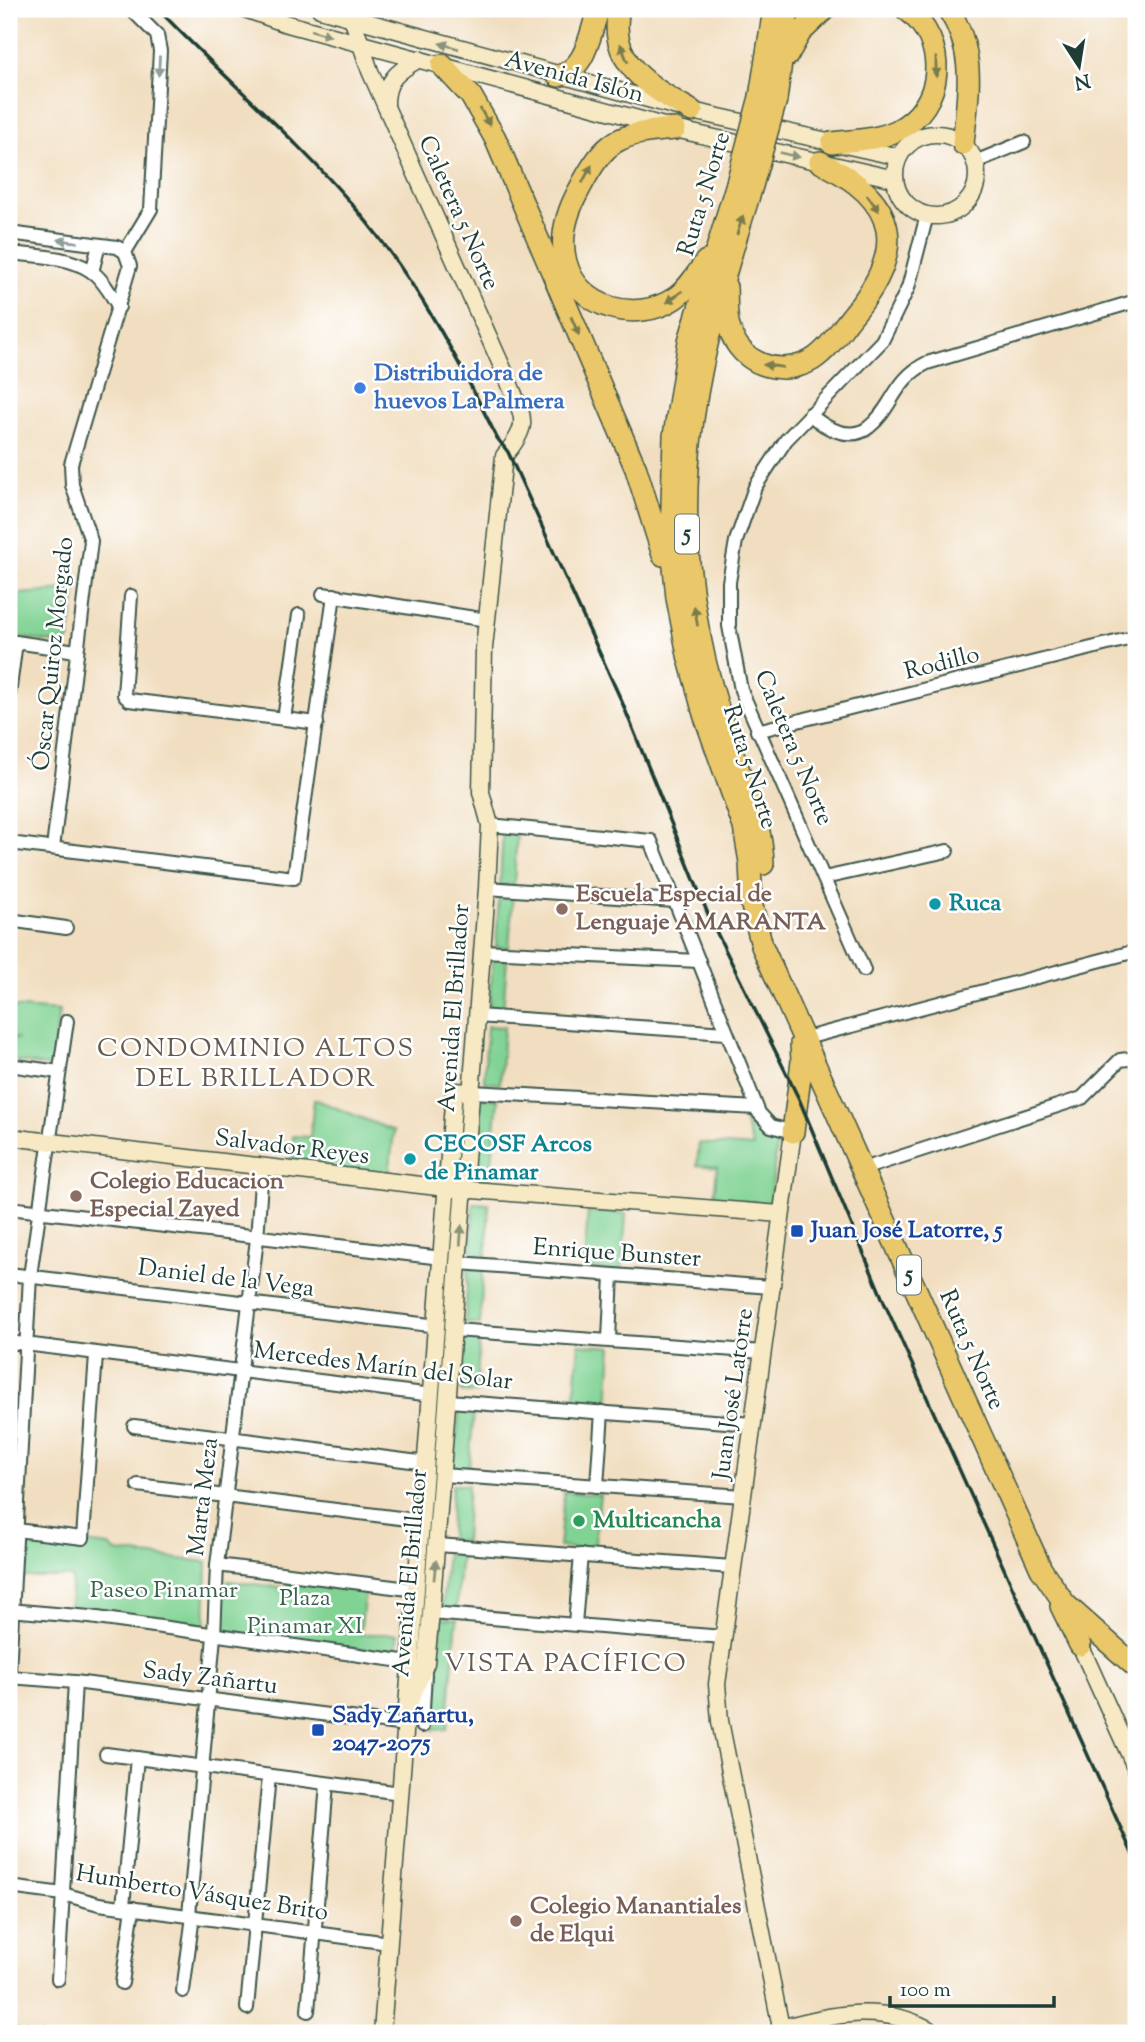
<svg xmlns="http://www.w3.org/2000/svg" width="1145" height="2042" font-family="'Sorts Mill Goudy',serif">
  <rect width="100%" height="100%" fill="#fff"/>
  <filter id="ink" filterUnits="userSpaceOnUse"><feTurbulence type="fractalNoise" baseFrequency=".0143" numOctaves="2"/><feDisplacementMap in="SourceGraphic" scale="14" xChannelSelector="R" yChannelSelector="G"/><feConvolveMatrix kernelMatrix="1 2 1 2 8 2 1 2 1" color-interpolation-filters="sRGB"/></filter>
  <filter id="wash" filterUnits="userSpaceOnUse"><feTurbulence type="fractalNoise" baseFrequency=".00686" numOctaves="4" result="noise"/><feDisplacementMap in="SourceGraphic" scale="28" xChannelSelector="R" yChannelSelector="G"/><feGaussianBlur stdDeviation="1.57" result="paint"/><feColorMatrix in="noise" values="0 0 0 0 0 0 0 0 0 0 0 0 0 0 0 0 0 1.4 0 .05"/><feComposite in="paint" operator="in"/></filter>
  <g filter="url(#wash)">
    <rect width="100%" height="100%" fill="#f1dec0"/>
    <g fill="#81d394" stroke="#508864" stroke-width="2">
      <path d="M76 589 69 640 63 644 9 636V595Z"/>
      <path d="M503 829 517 830 514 886 500 885Z"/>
      <path d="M499 891 513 892 509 948 496 947Z"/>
      <path d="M493 956 507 957 503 1013 489 1012Z"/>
      <path d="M9 1007 59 1011 52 1067 9 1060V1038L18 1039 9 1037Z"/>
      <path d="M487 1026 504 1027 500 1084 484 1082Z"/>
      <path d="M480 1098 498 1099 490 1182 476 1180Z"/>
      <path d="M314 1099 394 1131 389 1175 290 1165 293 1136 310 1137Z"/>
      <path d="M743 1118C757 1122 755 1135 777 1140L770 1204 714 1199 717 1167 697 1165 699 1143 753 1147Z"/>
      <path d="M473 1203 489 1204 486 1259 471 1258Z"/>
      <path d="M588 1211 626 1214 622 1271 584 1268Z"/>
      <path d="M468 1268 483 1269 480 1324 465 1323Z"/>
      <path d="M464 1337 479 1338 477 1393 461 1392Z"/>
      <path d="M579 1344 612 1347 608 1406 574 1403Z"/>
      <path d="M459 1411 474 1412 468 1475 453 1473Z"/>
      <path d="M452 1485H468L465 1541 450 1540Z"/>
      <path d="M564 1492 600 1495 594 1550 559 1547Z"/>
      <path d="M25 1536 109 1546 116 1552 207 1562 205 1628 70 1608 72 1577H23Z"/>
      <path d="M447 1551 461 1552 456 1611 442 1610Z"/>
      <path d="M228 1581 288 1588 290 1581 365 1591 360 1634H397V1654L221 1632 224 1585Z"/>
      <path d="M442 1618 457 1619 447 1729 433 1730Z"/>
    </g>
  </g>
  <g filter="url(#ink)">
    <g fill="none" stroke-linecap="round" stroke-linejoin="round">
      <defs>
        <g id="street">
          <path d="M975 162 1024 142"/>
          <path d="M9 233 117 247 125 252 130 266 71 464 72 485 91 541 53 848"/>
          <path d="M125 252 151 209 160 51 157 35 131 9"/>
          <path d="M9 253C35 256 69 256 91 271 103 279 111 295 119 307"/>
          <path d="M92 272 99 245"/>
          <path d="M810 414C824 428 851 442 869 427 893 408 894 379 927 363L1136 301"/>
          <path d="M323 594 487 620"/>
          <path d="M131 596 124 695 129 700 317 723"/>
          <path d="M9 641 76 651"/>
          <path d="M9 695 16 642"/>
          <path d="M284 719 299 615"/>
          <path d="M757 731 1136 637"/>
          <path d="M490 825 651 841 759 1113 771 1126 793 1132"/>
          <path d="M9 843 294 878 334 595"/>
          <path d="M824 878 947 851"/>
          <path d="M487 888 675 901"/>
          <path d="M9 920 66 928"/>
          <path d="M482 951 699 961"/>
          <path d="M864 970 741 690 729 626V582L736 541 755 487 786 440 882 341 908 288 927 215"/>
          <path d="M477 1016 726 1033"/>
          <path d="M810 1037 1136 951"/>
          <path d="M9 1065 59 1072"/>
          <path d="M472 1092 756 1108"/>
          <path d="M869 1167 1082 1098 1120 1060 1136 1058"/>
          <path d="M9 1208 442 1258"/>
          <path d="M459 1263 771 1287"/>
          <path d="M9 1274 438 1326"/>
          <path d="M454 1330 763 1352"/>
          <path d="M609 1339 612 1275"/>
          <path d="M9 1342 432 1395"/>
          <path d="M449 1401 753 1424"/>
          <path d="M134 1426 427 1463"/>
          <path d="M442 1475 743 1496"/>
          <path d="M138 1485 423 1521"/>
          <path d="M597 1486 602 1412"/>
          <path d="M16 1530 83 1538 96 1355"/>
          <path d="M438 1545 732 1567"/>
          <path d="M217 1565 417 1590"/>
          <path d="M9 1610 90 1617 409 1662"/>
          <path d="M431 1613 723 1637"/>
          <path d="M575 1624 581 1555"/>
          <path d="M9 1672 30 1276 67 1021"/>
          <path d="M9 1677 75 1682 405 1725"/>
          <path d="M422 1726 425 1674"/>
          <path d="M106 1754 401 1793"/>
          <path d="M9 1887 63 1894 99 1904 389 1943"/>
          <path d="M123 1906 137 1758"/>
          <path d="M189 1915 214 1636 217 1565 257 1239 262 1168"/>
          <path d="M58 1979 75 1682"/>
          <path d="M122 1983 133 1908"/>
          <path d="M183 1991 193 1916"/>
          <path d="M247 2008 269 1776"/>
          <path d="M308 2011 327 1784"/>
          <path d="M9 2028 50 2033"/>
        </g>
        <g id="secondary">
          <path d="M245 9 284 23 675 129 895 179"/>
          <path d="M320 9 692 111 899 157"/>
          <path d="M349 9 370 71 508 380C523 418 532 423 504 456L484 648 481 792 490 825 487 888 431 1613 426 1663 406 1712"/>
          <path d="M386 106C385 80 398 71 419 59"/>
          <circle cx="936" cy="175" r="41"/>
          <path d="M9 1137 446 1188 781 1214"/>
          <path d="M1080 1645 1136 1769"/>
          <path d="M781 2028C833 2014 885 2002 935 2033"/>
          <path d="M382 2033 454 1091 472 1092"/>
          <path d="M782 2033 720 1721 717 1684 793 1132"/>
        </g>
        <g id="highway">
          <path d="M619 9C607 64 652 88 692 111"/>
          <path d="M948 9C977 53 968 94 963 144"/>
          <path d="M787 56 800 33 825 9"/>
          <path d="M442 65 471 96 495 138 636 469 663 555"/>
          <path d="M558 76C588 68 589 33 599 9"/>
          <path d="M760 97 774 9"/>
          <path d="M776 100 788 9"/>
          <path d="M675 129C618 134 606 138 579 190 567 212 559 236 566 262 578 309 637 324 675 298 688 289 697 274 706 261"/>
          <path d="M832 143C854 140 877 140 896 131 946 106 949 41 906 9"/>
          <path d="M737 183 689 341 674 436 671 537 677 598 688 655 704 714 744 827 750 862 752 906 762 946 1041 1569 1065 1604 1136 1667"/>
          <path d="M752 186C699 354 663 483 705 661 713 693 723 726 734 757 747 794 762 825 763 864"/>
          <path d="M726 287C727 301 725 316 730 330 741 364 780 378 812 360 828 350 839 332 851 317 907 251 901 201 820 162"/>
          <path d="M793 1132 802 1061 801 1044"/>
          <path d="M1061 1606 1080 1645"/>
        </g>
      </defs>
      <use href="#street" stroke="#3e5549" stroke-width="16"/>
      <use href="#secondary" stroke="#3e5549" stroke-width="19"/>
      <use href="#highway" stroke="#3e5549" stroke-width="24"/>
      <use href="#street" stroke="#fff" stroke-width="12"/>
      <use href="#secondary" stroke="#f7e9c3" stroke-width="16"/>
      <use href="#highway" stroke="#eac769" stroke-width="21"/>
      <path stroke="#1f3d34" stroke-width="3.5" d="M158 9C223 77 295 137 356 209 414 277 458 358 497 438L508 452 622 702 710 919 799 1099 884 1302 1136 1862"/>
      <defs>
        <g id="highway-bridge">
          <path d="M737 183 760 97"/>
          <path d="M752 186 776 100"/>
        </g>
      </defs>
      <use href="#highway-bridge" stroke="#3e5549" stroke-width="24" stroke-linecap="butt"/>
      <use href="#highway-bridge" stroke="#eac769" stroke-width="21"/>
    </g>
    <defs><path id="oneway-solid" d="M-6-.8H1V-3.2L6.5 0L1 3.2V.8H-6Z" transform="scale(1.75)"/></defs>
    <g fill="#8b937c">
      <use href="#oneway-solid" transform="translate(321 33) rotate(16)"/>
      <use href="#oneway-solid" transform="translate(449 46) rotate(-164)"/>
      <use href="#oneway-solid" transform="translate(790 155) rotate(13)"/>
      <use href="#oneway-solid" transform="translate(461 1235) rotate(-86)"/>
      <use href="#oneway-solid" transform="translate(435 1570) rotate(-84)"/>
    </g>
    <g fill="#7a7b4c">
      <use href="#oneway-solid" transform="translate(624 53) rotate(-112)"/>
      <use href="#oneway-solid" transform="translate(936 67) rotate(90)"/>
      <use href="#oneway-solid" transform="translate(485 117) rotate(61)"/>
      <use href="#oneway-solid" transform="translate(587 174) rotate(-62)"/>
      <use href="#oneway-solid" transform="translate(873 203) rotate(54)"/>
      <use href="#oneway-solid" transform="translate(740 225) rotate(-72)"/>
      <use href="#oneway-solid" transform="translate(674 297) rotate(145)"/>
      <use href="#oneway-solid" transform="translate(575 326) rotate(67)"/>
      <use href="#oneway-solid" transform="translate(773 366) rotate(-172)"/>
      <use href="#oneway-solid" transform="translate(696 616) rotate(-99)"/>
    </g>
    <g fill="#8f9e9a">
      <use href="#oneway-solid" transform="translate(159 66) rotate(93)"/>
      <use href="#oneway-solid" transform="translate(68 241) rotate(-173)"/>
    </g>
  </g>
  <circle fill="#3f7fe0" stroke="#fff" stroke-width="2.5" cx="360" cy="388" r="7"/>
  <g fill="#0f9aa8" stroke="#fff" stroke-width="2.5">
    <circle cx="935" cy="904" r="7"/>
    <circle cx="410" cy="1159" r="7"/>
  </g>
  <g fill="#8d6e63" stroke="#fff" stroke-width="2.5">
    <circle cx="562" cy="909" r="7"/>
    <circle cx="76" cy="1196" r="7"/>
    <circle cx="516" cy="1921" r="7"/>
  </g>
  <g fill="#1a4fb4" stroke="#fff" stroke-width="2.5">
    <rect x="790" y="1224" width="14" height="14" rx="3.5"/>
    <rect x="311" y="1723" width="14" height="14" rx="3.5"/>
  </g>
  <circle fill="#2e9e5b" stroke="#fff" stroke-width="2.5" cx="579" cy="1521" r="7"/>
  <g text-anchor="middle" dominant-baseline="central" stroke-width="5" stroke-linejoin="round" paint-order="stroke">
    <g fill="#fff" stroke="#627771" stroke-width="2">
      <rect x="675" y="514.5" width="24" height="39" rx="5"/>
      <rect x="897" y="1255.5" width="24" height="39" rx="5"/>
    </g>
    <g font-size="23" font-weight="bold" fill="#1f3d34">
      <text x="687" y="534">5</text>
      <text x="909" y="1275">5</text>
    </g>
    <g font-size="24" fill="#1f3d34" stroke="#fff">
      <text transform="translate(574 78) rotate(15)">Avenida Islón</text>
      <text transform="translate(705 194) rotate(-73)">Ruta 5 Norte</text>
      <text transform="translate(458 213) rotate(66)">Caletera 5 Norte</text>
      <text transform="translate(54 654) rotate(-84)">Óscar Quiroz Morgado</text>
      <text transform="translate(942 664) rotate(-14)">Rodillo</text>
      <text transform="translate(793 748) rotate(67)">Caletera 5 Norte</text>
      <text transform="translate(749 767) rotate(72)">Ruta 5 Norte</text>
      <text transform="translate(455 1008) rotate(-86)">Avenida El Brillador</text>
      <text transform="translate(292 1148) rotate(7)">Salvador Reyes</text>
      <text transform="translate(617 1254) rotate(4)">Enrique Bunster</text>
      <text transform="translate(226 1279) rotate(7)">Daniel de la Vega</text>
      <text transform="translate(971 1350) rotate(66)">Ruta 5 Norte</text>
      <text transform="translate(383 1367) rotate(7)">Mercedes Marín del Solar</text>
      <text transform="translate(734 1394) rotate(-82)">Juan José Latorre</text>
      <text transform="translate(204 1497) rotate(-83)">Marta Meza</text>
      <text transform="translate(411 1573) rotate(-85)">Avenida El Brillador</text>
      <text transform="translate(210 1679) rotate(7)">Sady Zañartu</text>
      <text transform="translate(202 1894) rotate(9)">Humberto Vásquez Brito</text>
    </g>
    <g font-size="24" font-weight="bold" fill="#366cbe" stroke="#fff" text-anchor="start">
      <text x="374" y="374">Distribuidora de<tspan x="374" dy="28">huevos La Palmera</tspan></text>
    </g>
    <g font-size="24" font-weight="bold" fill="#785e54" stroke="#fff" text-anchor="start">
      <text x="576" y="895">Escuela Especial de<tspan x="576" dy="28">Lenguaje AMARANTA</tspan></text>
      <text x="90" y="1182">Colegio Educacion<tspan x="90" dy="28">Especial Zayed</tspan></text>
      <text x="530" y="1907">Colegio Manantiales<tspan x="530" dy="28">de Elqui</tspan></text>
    </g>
    <g font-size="24" font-weight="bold" fill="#0d838f" stroke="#fff" text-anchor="start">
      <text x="949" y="904">Ruca</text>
      <text x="424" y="1145">CECOSF Arcos<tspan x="424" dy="28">de Pinamar</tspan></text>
    </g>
    <g font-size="24" font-weight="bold" fill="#164399" stroke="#fff" text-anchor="start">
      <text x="811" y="1231">Juan José Latorre, 5</text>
      <text x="332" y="1716">Sady Zañartu,<tspan x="332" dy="28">2047-2075</tspan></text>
    </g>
    <g font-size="24" font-weight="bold" fill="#27864d" stroke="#fff" text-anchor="start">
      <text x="593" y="1521">Multicancha</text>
    </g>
    <g font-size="24" fill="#38624c" stroke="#fff">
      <text x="164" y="1591">Paseo Pinamar</text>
      <text x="305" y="1599">Plaza<tspan x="305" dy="28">Pinamar XI</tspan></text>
    </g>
    <g font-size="26" letter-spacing="2" fill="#645a4f" stroke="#fff">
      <text x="256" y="1049">CONDOMINIO ALTOS<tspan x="256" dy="30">DEL BRILLADOR</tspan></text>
      <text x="566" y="1664">VISTA PACÍFICO</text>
    </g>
  </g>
  <rect width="1145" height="2042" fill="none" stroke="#fff" stroke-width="35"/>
  <g transform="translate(1079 66) rotate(168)" stroke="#ffffff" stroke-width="5" paint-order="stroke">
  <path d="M0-5L12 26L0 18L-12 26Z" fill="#1f3d34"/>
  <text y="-10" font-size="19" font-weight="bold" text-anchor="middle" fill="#1f3d34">N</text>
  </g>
  <path d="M890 1996v10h164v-10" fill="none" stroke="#1f3d34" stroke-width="3.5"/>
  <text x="900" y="1996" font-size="21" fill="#1f3d34" stroke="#ffffff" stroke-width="5" paint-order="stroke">100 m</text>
</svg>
